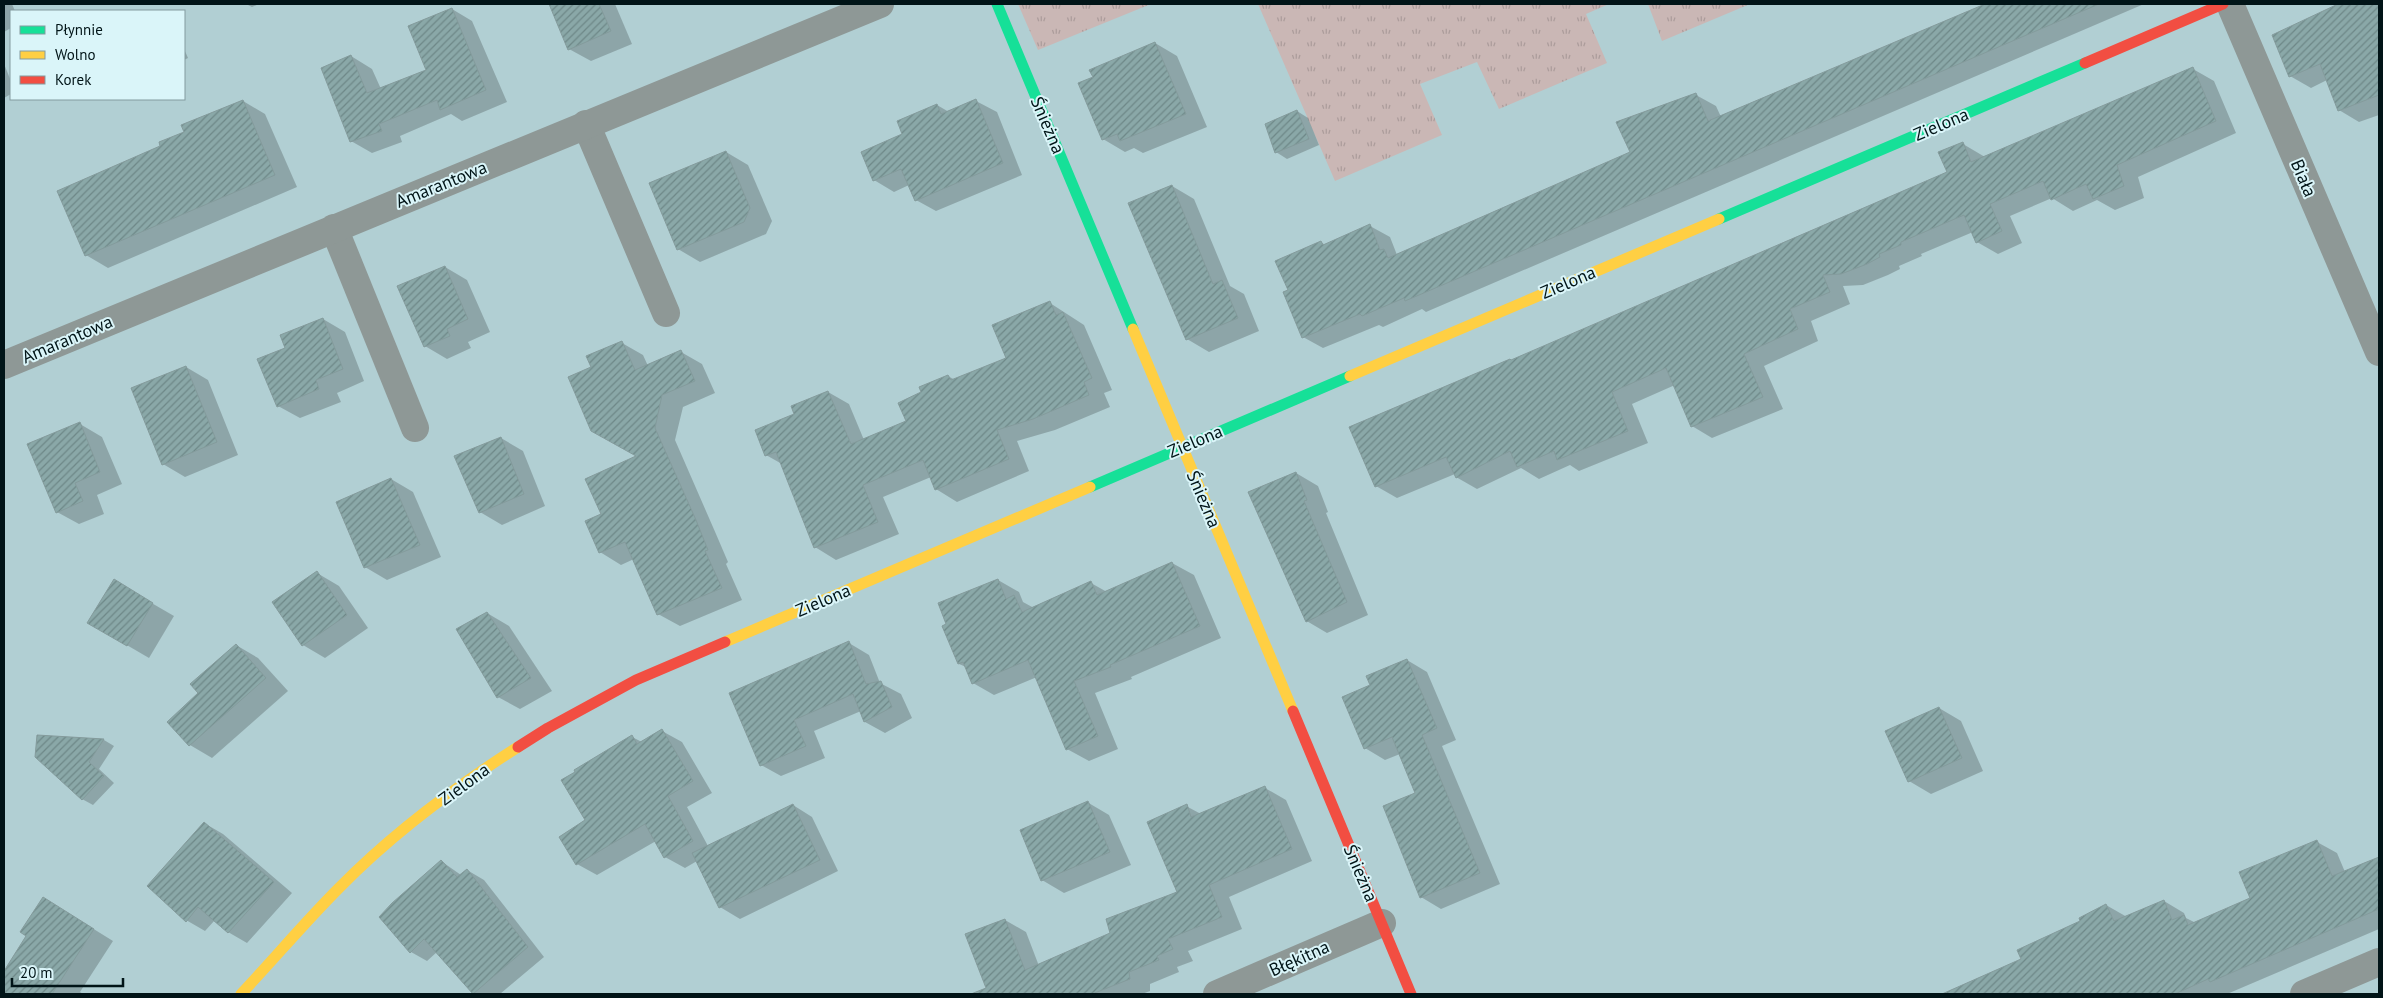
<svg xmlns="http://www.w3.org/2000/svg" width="2383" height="998" font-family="'PT Sans',sans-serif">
  <defs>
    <pattern id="grass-tufts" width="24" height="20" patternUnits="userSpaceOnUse" patternTransform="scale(1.25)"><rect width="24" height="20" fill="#cab7b5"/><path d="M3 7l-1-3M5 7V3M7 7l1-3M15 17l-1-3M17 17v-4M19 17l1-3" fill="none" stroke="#ac9c9b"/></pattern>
    <pattern id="building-hatch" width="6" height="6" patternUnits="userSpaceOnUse" patternTransform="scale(1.25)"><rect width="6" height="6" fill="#8aa8a8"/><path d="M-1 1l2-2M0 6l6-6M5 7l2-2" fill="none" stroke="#6e8888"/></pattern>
  </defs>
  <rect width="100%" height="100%" fill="#b1cfd3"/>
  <g fill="url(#grass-tufts)">
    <path d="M1018 4H1151L1038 50Z"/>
    <path d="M1258 4H1609L1586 14 1607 63 1499 109 1477 62 1420 84 1442 135 1335 181Z"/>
    <path d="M1648 4H1750L1662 41Z"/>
  </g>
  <g fill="#0003">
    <path d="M4 4H12L15 11H11V28L4 32Z"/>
    <path d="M246 4H259L252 7Z"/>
    <path d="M551 4H615L632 44 591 61 569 49Z"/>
    <path d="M1988 4H2144L1426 312 1422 309 1383 327 1379 325 1323 348 1303 337 1289 291 1321 242 1325 245 1370 226 1390 237 1397 255 1631 153 1696 95 1716 106 1721 117Z"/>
    <path d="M2342 4H2379V115L2359 122 2339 110 2327 80 2311 88 2290 76 2274 35Z"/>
    <path d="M452 9 472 21 507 102 462 121 451 114 400 136 402 142 372 153 351 141V56L372 69 381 89 428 71Z"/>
    <path d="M1155 43 1177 56 1207 127 1143 153 1134 148 1125 152 1103 139 1094 77Z"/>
    <path d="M184 49 188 58 184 60Z"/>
    <path d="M4 64 11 81V94L4 98Z"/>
    <path d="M2193 69 2214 81 2236 133 2138 177 2144 198 2115 210 2097 200 2073 211 2052 198 2010 216 2022 243 1998 254 1977 242 1973 232 1921 254 1922 256 1899 266 1900 269 1888 275 1863 285 1843 286 1850 304 1811 321 1818 341 1764 366 1783 409 1712 438 1692 426 1675 385 1632 404 1648 443 1579 471 1570 465 1539 479 1521 468 1477 489 1456 477 1455 474 1397 498 1376 486 1512 361 1948 173 1963 144 1985 157Z"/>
    <path d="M243 101 265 114 297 187 108 268 86 255 162 146Z"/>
    <path d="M976 101 997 112 1022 175 936 211 916 200 909 185 894 192 874 180 904 134 937 105 949 112Z"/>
    <path d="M1297 111 1308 118 1319 145 1287 159 1276 152Z"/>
    <path d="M726 152 748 165 772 221 766 234 700 262 678 249 650 183Z"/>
    <path d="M1172 186 1194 199 1230 286 1244 294 1259 331 1209 352 1187 339Z"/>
    <path d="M445 267 467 280 490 332 468 342 471 348 447 359 425 346Z"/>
    <path d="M1050 303 1084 325 1112 390 1104 393 1110 407 1055 430 1017 441 1029 471 957 502 936 489 931 477 883 497 899 534 836 560 815 547 782 464 766 455 795 415 828 392 849 404 864 440 907 421 922 393 948 376 955 380 1008 359Z"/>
    <path d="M323 319 345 332 364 381 337 393 341 402 300 418 278 406 287 349Z"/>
    <path d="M622 343 643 355 648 366 681 352 702 364 715 393 683 407 675 440 716 534 728 562 726 564 742 600 680 626 658 614 634 559 621 565 600 552 603 515 639 457 592 367Z"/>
    <path d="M186 367 208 380 238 455 185 477 163 464Z"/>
    <path d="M80 424 102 437 122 484 97 495 104 514 79 524 57 512Z"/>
    <path d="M501 438 523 451 545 506 502 525 480 512Z"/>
    <path d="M1296 473 1318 486 1328 512 1326 513 1368 615 1327 633 1305 620 1249 492Z"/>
    <path d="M391 479 413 492 441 557 387 580 365 567Z"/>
    <path d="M1172 563 1194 575 1221 638 1131 677 1132 679 1095 693 1118 749 1089 761 1067 749 1037 677 994 695 973 683 966 667 959 664 998 580 1019 592 1023 602 1034 608 1091 583 1107 592Z"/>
    <path d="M317 573 339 586 368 628 325 658 303 645Z"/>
    <path d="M136 594 174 616 149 658 89 623Z"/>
    <path d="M487 613 509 626 552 691 520 709 498 697Z"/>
    <path d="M849 643 869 655 880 683 901 694 912 718 885 733 865 722 861 711 814 731 825 758 781 776 761 765Z"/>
    <path d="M236 645 258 658 288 691 212 758 190 745 200 693Z"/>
    <path d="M1407 660 1427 672 1456 740 1442 746 1500 884 1441 909 1421 897 1417 794 1400 754 1385 760 1365 748 1371 686Z"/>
    <path d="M1939 708 1961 721 1983 771 1931 794 1909 781Z"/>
    <path d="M662 731 682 742 712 793 687 807 708 846 793 805 812 817 838 871 740 919 720 907 697 861 685 868 665 857 656 841 597 875 577 864 587 821 632 737 642 742Z"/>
    <path d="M38 736 104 740 114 746 99 769 114 783 93 805 82 799Z"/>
    <path d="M1265 788 1286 800 1312 861 1229 897 1242 929 1188 951 1193 961 1177 967 1179 972 1150 984V991L1142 994H990L967 935 1005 920 1026 932 1039 966 1111 934 1178 892 1186 806 1201 814Z"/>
    <path d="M1087 802 1109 815 1131 865 1064 893 1042 880Z"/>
    <path d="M204 823 223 834 292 893 247 943 228 932 215 920 205 931 186 920Z"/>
    <path d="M2317 842 2337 853 2345 872 2379 858V929L2227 994H1960L1991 980 2106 905 2127 917 2164 901 2184 913 2186 918 2196 923 2251 898Z"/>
    <path d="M441 861 461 875 467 870 484 880 544 957 500 994H475L437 952 427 961 411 952Z"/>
    <path d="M63 910 113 941 80 992 83 994H4V981L21 953Z"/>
  </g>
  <g fill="url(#building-hatch)" stroke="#849b9c">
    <path d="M549 4H599L611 31 568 50Z"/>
    <path d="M1985 4H2099L1405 301 1404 298 1362 316 1360 314 1302 338 1283 292 1288 290 1275 261 1321 241 1323 245 1370 224 1380 250 1384 249 1388 258 1630 152 1616 122 1696 93 1708 121Z"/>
    <path d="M2338 4H2379V95L2338 111 2320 64 2289 77 2272 35Z"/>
    <path d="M452 8 486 90 440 110 437 100 379 124 382 131 350 142 321 68 351 55 367 93 426 70 408 26Z"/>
    <path d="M1155 42 1186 114 1120 141 1117 134 1102 140 1078 83 1093 77 1089 70Z"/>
    <path d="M2193 67 2216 121 2117 165 2124 186 2093 199 2086 184 2051 200 2043 181 1990 204 2002 231 1976 243 1964 215 1901 242V245L1879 254 1880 257 1867 264 1841 274 1823 275 1830 292 1790 309 1798 329 1744 354 1763 397 1691 427 1666 368 1612 392 1628 431 1557 460 1554 451 1517 467 1510 451 1456 478 1446 457 1375 487 1349 427 1510 359 1511 360 1947 172 1938 152 1963 142 1971 162Z"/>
    <path d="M976 99 1003 163 915 201 901 169 873 181 861 152 902 134 897 121 937 104 941 114Z"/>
    <path d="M243 100 275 175 85 256 57 191 160 146 159 142 184 132 181 125Z"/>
    <path d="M1297 110 1309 139 1275 153 1265 124Z"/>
    <path d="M726 151 750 208 744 222 677 250 649 183Z"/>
    <path d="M1172 185 1213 284 1222 280 1238 318 1186 340 1128 203Z"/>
    <path d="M445 266 468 319 447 329 450 336 424 347 397 286Z"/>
    <path d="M1050 301 1056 315 1063 312 1092 378 1084 382 1089 395 1033 419 997 430 1009 459 935 490 923 460 863 485 878 522 814 548 776 452 765 456 755 430 794 414 791 406 828 391 851 444 906 421 898 403 921 392 919 387 948 375 951 380 1006 358 992 325Z"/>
    <path d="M323 318 343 369 316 380 319 389 277 407 257 359 285 348 280 335Z"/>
    <path d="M622 341 635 370 681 350 695 381 662 395 655 428 696 520 708 550 705 551 722 588 657 615 625 542 599 553 585 521 601 514 585 479 636 456 591 431 568 377 591 367 586 356Z"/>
    <path d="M186 366 217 442 162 465 131 388Z"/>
    <path d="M80 422 100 472 75 483 83 501 56 513 27 444Z"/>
    <path d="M501 437 524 494 479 513 454 456Z"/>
    <path d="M1296 472 1307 500 1304 501 1347 602 1306 622 1248 492Z"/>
    <path d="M391 478 420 545 364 568 336 502Z"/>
    <path d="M1172 562 1200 626 1110 665 1111 667 1074 681 1098 736 1066 750 1028 660 972 684 963 662 958 664 942 626 946 624 938 603 998 579 1006 599 1014 595 1022 612 1091 581 1097 595Z"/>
    <path d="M317 571 347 615 302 646 272 602Z"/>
    <path d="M114 579 153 603 127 646 87 623Z"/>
    <path d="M487 612 531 678 497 698 456 629Z"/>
    <path d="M849 641 866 684 881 681 892 707 864 722 853 694 794 720 806 746 760 766 729 693Z"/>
    <path d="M236 644 266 678 189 746 167 722 198 693 190 684Z"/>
    <path d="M1407 659 1437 728 1422 735 1480 873 1420 898 1383 806 1415 793 1392 737 1364 749 1342 697 1370 685 1366 676Z"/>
    <path d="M1939 707 1962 758 1908 782 1885 731Z"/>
    <path d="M662 729 693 781 668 796 693 841 664 858 645 824 576 865 559 837 585 820 561 780 575 772 574 770 632 735 637 744Z"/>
    <path d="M37 735 104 739 89 762 104 776 82 800 35 757Z"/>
    <path d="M1265 786 1292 849 1209 885 1222 917 1168 939 1173 949 1157 956 1159 960 1129 972 1130 979 1092 994H971L986 988 965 934 1005 919 1025 970 1110 933 1106 919 1177 892 1147 822 1187 804 1191 817Z"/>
    <path d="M1088 801 1110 852 1041 881 1020 830Z"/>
    <path d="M793 804 820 860 719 908 692 853Z"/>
    <path d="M204 822 274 882 228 933 198 907 186 922 147 886Z"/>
    <path d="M2317 840 2332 876 2379 857V909L2210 982 2208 979 2175 994H1942L2021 959 2017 950 2080 921 2079 918 2106 904 2114 921 2164 900 2172 920 2184 915 2188 925 2250 898 2239 872Z"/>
    <path d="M441 860 457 877 467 869 528 947 473 994 424 939 410 953 379 917 392 903Z"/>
    <path d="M43 897 94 929 52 994H4V971L26 936 20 932Z"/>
  </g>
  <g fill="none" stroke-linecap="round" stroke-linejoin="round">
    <g stroke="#8e9896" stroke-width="28">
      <path d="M2230 4 2379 352"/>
      <path d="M586 124 666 313"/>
      <path d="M334 228 415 428"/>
      <path d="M4 365 880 4"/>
      <path d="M1217 994 1382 923"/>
      <path d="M2304 994 2379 962"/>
    </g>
    <g stroke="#16e098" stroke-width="11">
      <path d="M997 4 1133 329"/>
      <path d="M1719 219 2085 63"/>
      <path d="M1090 487 1350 376"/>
    </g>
    <g stroke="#ffcf43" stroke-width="11">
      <path d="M1133 329 1293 711"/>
      <path d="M1350 376 1719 219"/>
      <path d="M725 642 1090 487"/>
      <path d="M241 994C274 959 305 922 339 888 392 834 455 787 518 747"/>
    </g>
    <g stroke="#f24e42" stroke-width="11">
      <path d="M2085 63 2223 4"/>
      <path d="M1293 711 1411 994"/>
      <path d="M518 747 548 728 636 680 725 642"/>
    </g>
  </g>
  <g text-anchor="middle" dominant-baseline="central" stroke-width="4" stroke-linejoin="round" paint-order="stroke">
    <g font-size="18" fill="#011417" stroke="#daf5f9">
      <text transform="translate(1941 124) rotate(-23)">Zielona</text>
      <text transform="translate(1048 125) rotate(67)">Śnieżna</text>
      <text transform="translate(2304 178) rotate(67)">Biała</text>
      <text transform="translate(441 184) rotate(-22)">Amarantowa</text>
      <text transform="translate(1568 282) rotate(-23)">Zielona</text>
      <text transform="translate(67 339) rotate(-23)">Amarantowa</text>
      <text transform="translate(1195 441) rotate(-23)">Zielona</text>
      <text transform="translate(1204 499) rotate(67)">Śnieżna</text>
      <text transform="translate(823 600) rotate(-23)">Zielona</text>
      <text transform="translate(464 784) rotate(-36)">Zielona</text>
      <text transform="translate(1361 873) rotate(67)">Śnieżna</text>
      <text transform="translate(1299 958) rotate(-24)">Błękitna</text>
    </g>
  </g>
  <rect width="2383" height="998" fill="none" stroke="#011417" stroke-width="10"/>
  <rect x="10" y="10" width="175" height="90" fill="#daf5f9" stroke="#839b9f"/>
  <rect x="20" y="26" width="25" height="8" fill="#16e098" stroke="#839b9f"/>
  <text x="55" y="35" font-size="15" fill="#011417">Płynnie</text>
  <rect x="20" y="51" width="25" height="8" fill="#ffcf43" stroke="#839b9f"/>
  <text x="55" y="60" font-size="15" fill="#011417">Wolno</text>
  <rect x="20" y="76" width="25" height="8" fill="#f24e42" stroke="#839b9f"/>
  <text x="55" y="85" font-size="15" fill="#011417">Korek</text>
  <path d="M12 978v8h111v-8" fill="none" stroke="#011417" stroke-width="2.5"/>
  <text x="20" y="978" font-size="15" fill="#011417" stroke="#daf5f9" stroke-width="4" paint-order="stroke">20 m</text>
</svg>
